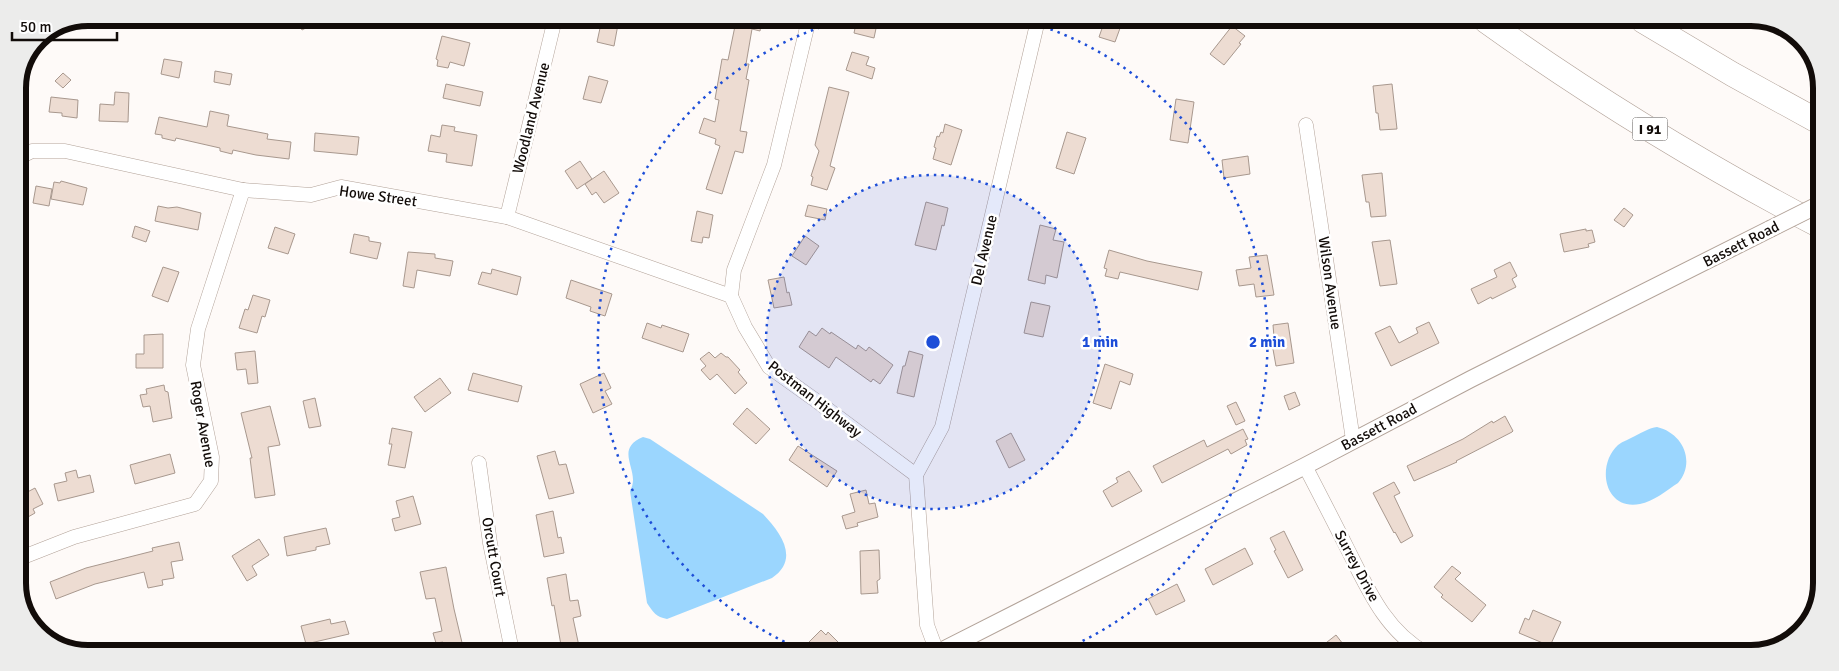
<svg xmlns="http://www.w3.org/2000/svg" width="1839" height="671" font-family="Signika,sans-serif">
  <rect width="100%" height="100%" fill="#fefaf8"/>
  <g fill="#9bd6fe">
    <path d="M1657 427C1683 433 1696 462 1678 483 1667 490 1653 502 1640 504 1604 511 1596 465 1618 445 1623 441 1630 439 1635 436 1643 432 1649 428 1657 427Z"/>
    <path d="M643 437 650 439 763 514C781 533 800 559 772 578L667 619C656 617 653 612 647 603L630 491C642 471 612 450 643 437Z"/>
  </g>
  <g fill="#eddcd2" stroke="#a8988e">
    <path d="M295 18H325L302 30Z"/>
    <path d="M602 19H619L614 46 597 42Z"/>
    <path d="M728 19H762L760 31 752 29 746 64H749L746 79 749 80 740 131 747 132 743 153 735 151 722 194 706 189 720 146 715 144 716 139 699 133 704 118 715 122 719 100 715 99 722 59 728 60 735 26 728 25Z"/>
    <path d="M857 19H878L874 38 854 33Z"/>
    <path d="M1105 20H1123L1115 42 1099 37Z"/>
    <path d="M1232 26 1245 36 1239 43 1241 44 1224 65 1210 54Z"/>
    <path d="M442 36 470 43 464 66 450 62 448 68 437 66 438 60 436 59Z"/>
    <path d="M852 52 869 57 866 65 875 68 872 79 846 70Z"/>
    <path d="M164 59 182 62 179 78 161 74Z"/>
    <path d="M215 71 232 74 230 85 214 82Z"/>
    <path d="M63 73 71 80 63 88 55 81Z"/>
    <path d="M589 76 608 81 601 103 583 99Z"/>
    <path d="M446 84 483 92 480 106 443 98Z"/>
    <path d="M1392 84 1397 129 1380 130 1378 113H1376L1373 86Z"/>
    <path d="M829 87 849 92 830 166 835 168 827 190 811 185 813 177 811 176 819 151 815 145Z"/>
    <path d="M115 92 129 93 128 122 99 121 100 104 114 105Z"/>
    <path d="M51 97 78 100 77 118 62 116V113L49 112Z"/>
    <path d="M1176 99 1194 102 1188 143 1170 140Z"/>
    <path d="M210 111 229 115 227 126 268 134 267 139 291 142 289 159 256 155 233 150 232 154 220 151V148L176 138 175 141 162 138V135L155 134 159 117 207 127Z"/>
    <path d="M945 124 962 130 951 165 933 159 936 148 934 147 937 136 939 137 941 132 943 133Z"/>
    <path d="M442 125 455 127 454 131 477 135 472 166 446 162 447 154 428 151 431 135 440 137Z"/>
    <path d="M1067 132 1086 138 1074 174 1056 168Z"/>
    <path d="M315 133 359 137 357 155 314 151Z"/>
    <path d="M1248 156 1250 174 1224 178 1222 160Z"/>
    <path d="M580 161 592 179 577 189 565 171Z"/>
    <path d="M604 171 619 193 604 203 596 192 592 195 585 184Z"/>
    <path d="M1382 173 1386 216 1371 217 1369 202H1366L1362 175Z"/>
    <path d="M61 181 87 188 83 205 51 199 54 182 60 183Z"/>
    <path d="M36 186 52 189 49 206 33 203Z"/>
    <path d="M926 202 948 208 944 226 942 225 936 250 915 245Z"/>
    <path d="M808 205 827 209 825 220 805 216Z"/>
    <path d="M158 206 168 208 177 207 201 213 198 230 155 221Z"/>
    <path d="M1624 208 1633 215 1624 227 1614 220Z"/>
    <path d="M697 211 713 215 709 238 703 237 702 243 691 241Z"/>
    <path d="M1040 225 1056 229 1053 240 1064 242 1057 278 1046 275 1045 284 1028 280Z"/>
    <path d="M135 226 150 231 146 242 132 237Z"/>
    <path d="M275 227 295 234 288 254 268 248Z"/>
    <path d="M1586 229V231L1592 230 1595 242 1588 244 1589 247 1564 252 1560 234Z"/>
    <path d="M354 234 369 237V241L381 243 377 259 350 253Z"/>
    <path d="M805 236 819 246 806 265 792 256Z"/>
    <path d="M1390 240 1397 284 1380 286 1372 242Z"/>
    <path d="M1109 250 1147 261 1202 272 1198 290 1120 272 1118 279 1105 276 1107 269 1104 268Z"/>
    <path d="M408 252 435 254V258L453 261 450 276 417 270 414 288 403 286Z"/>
    <path d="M1267 255 1274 295 1256 297 1254 284 1239 286 1236 270 1251 268 1249 257Z"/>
    <path d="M1510 262 1517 276 1512 279 1516 287 1492 299 1491 297 1478 304 1471 289 1497 277 1494 270Z"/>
    <path d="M163 267 179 272 168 302 152 296Z"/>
    <path d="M492 269 521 277 517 295 478 284 482 272 491 274Z"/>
    <path d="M784 277 787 293 789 292 792 305 774 308 768 280Z"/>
    <path d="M571 280 612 294 605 316 590 311 591 307 566 298Z"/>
    <path d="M253 295 270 300 265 317 262 316 257 333 239 328 245 309 248 310Z"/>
    <path d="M1031 302 1050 306 1043 337 1024 333Z"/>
    <path d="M1429 322 1439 343 1391 366 1375 333 1390 326 1399 343 1418 333 1416 328Z"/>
    <path d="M647 323 661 328 662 325 689 334 683 352 642 338Z"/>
    <path d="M1288 323 1294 363 1276 366 1271 338 1274 337 1273 325Z"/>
    <path d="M822 328 830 334 831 332 856 349 858 345 866 351 869 347 893 365 880 384 873 379 871 382 836 357 829 368 799 347 809 331 816 336Z"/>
    <path d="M163 334V368H136V354H144V335Z"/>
    <path d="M255 351 258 383 248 384 246 369 237 370 235 353Z"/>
    <path d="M909 351 923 355 914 397 897 393 903 366H905Z"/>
    <path d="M709 352 715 358 721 353 726 357H728L740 370 738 372 747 383 735 394 717 374 710 380 701 370 706 366 700 359Z"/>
    <path d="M1105 364 1133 374 1130 385 1120 381 1111 409 1093 403Z"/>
    <path d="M473 373 522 386 518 402 468 390Z"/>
    <path d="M604 373 611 388 605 391 612 404 593 413 580 384Z"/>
    <path d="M440 378 451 393 425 412 414 397Z"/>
    <path d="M164 385 165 391 168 392 172 418 153 422 150 406 143 407 140 395 147 394 146 389Z"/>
    <path d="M1295 392 1300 405 1289 410 1284 396Z"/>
    <path d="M315 398 321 426 309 428 303 401Z"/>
    <path d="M1236 402 1245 421 1236 425 1227 406Z"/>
    <path d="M270 406 280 445 268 447 275 495 255 498 250 458H252L241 413Z"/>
    <path d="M747 408 770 429 756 444 733 424Z"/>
    <path d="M1505 416 1513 431 1512 432 1456 461 1457 462 1414 481 1407 466 1463 439 1492 421 1493 423Z"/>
    <path d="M392 428 412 432 405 468 388 465 392 444H389Z"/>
    <path d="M1243 429 1248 439 1245 440 1247 445 1231 454 1228 449 1162 483 1153 466 1204 440 1207 447Z"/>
    <path d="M1011 433 1025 460 1009 468 996 441Z"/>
    <path d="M798 446 837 471 827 487 789 460Z"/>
    <path d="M555 451 559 465 566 464 574 493 549 499 537 456Z"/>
    <path d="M170 454 175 473 135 484 130 465Z"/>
    <path d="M76 470 78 478 90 475 94 492 58 501 54 484 67 481 65 473Z"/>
    <path d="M1129 471 1142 491 1112 507 1103 491 1118 482 1116 478Z"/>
    <path d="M1394 482 1400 493 1394 496 1413 536 1401 543 1395 532 1394 533 1373 493Z"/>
    <path d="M35 488 43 504 33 509 35 513 21 521 18 514V497Z"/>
    <path d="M866 490 869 504 875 503 878 517 857 523 858 526 846 529 842 516 855 512 850 494Z"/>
    <path d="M413 496 421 524 395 531 392 519 400 517 396 501Z"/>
    <path d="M553 511 558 538 561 537 564 553 544 557 536 515Z"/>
    <path d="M326 528 330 544 316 547V550L287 556 284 537Z"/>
    <path d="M1284 531 1303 570 1288 578 1274 551 1276 550 1270 538Z"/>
    <path d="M259 539 269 555 252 566 257 575 247 581 232 556Z"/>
    <path d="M179 542 183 560 171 562 174 578 162 580 163 585 148 588 144 572 95 584 56 599 50 582 86 568 153 551 152 548Z"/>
    <path d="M1245 548 1253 564 1213 585 1205 569Z"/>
    <path d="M879 550 880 579 877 581 878 593 861 594 860 551Z"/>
    <path d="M1452 566 1461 573 1455 579 1486 605 1472 622 1441 597 1443 595 1434 587Z"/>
    <path d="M446 567 454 609 464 651H445L443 642 436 643 433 633 442 631 435 598 426 599 420 572Z"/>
    <path d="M566 574 570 601 578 600 581 616 573 618 580 651H562L554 605 552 606 547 578Z"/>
    <path d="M1177 584 1185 601 1156 615 1148 599Z"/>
    <path d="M1533 610 1561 622 1550 646 1519 633 1525 618 1529 620Z"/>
    <path d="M330 619 331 624 345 621 349 634 306 644 301 626Z"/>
    <path d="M821 630 826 635 828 632 838 642 829 651H800Z"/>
    <path d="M1336 635 1350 653H1327L1322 646Z"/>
  </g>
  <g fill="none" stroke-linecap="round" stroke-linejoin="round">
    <defs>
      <g id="minor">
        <path d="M809 19 774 165 734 270 731 296 745 327 769 367 818 402 916 475 927 625 937 652"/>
        <path d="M1306 125 1353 440"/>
        <path d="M18 158 32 151H65L243 190 311 195 341 187 507 217 731 296"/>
        <path d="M507 217 555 19"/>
        <path d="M479 463 490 543 512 651"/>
        <path d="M1305 466C1319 493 1333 520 1347 548 1367 587 1385 631 1426 653"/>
        <path d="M916 475 942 427 1038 20"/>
        <path d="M18 559 74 537 195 504 211 481 212 457 193 365 198 329 243 190"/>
      </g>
      <path id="tertiary" d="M939 652 1305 466 1471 379 1770 229"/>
      <g id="motorway">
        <path d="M1486 21C1592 97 1704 165 1820 226"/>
        <path d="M1643 21 1732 74 1821 123"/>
      </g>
    </defs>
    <use href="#minor" stroke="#b2a298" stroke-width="15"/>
    <use href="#tertiary" stroke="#b2a298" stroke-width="18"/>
    <use href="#motorway" stroke="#b2a298" stroke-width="25"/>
    <use href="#minor" stroke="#fff" stroke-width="14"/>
    <use href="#tertiary" stroke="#fff" stroke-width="16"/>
    <use href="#motorway" stroke="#fff" stroke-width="24"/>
    <defs>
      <path id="tertiary-bridge" d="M1770 229 1820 204"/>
    </defs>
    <use href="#tertiary-bridge" stroke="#b2a298" stroke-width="18" stroke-linecap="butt"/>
    <use href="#tertiary-bridge" stroke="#fff" stroke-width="16"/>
  </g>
  <circle cx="933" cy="342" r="167" fill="#1d4ed8" fill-opacity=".12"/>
  <g fill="none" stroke="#1d4ed8" stroke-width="2.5" stroke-dasharray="2.5 5">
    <circle cx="933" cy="342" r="167"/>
    <path d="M805 651A334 334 0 0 1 847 19M1022 20A334 334 0 0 1 1058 652"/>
  </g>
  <g text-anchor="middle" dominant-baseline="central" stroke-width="5" stroke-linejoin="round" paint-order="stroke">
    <rect fill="#fff" stroke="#595553" stroke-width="1" x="1632.5" y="117.5" width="35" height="23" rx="4"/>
    <g font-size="14" font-weight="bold" fill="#120c09">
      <text x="1650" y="129">I 91</text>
    </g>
    <g font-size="15" fill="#120c09" stroke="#fff">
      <text transform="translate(531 118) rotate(-76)">Woodland Avenue</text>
      <text transform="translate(378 196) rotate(8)">Howe Street</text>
      <text transform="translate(1741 244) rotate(-27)">Bassett Road</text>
      <text transform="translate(984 250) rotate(-77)">Del Avenue</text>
      <text transform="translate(1330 283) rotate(82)">Wilson Avenue</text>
      <text transform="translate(815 399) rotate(38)">Postman Highway</text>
      <text transform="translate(203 424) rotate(80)">Roger Avenue</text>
      <text transform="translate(1379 427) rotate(-28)">Bassett Road</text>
      <text transform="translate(494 557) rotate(80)">Orcutt Court</text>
      <text transform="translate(1357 566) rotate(62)">Surrey Drive</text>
    </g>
  </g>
  <path d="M0 0H1839V671H0ZM88 26H1751A62 62 0 0 1 1813 88V583A62 62 0 0 1 1751 645H88A62 62 0 0 1 26 583V88A62 62 0 0 1 88 26Z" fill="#ececeb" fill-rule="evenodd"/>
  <path fill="none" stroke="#120c09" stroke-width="6" d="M88 26H1751A62 62 0 0 1 1813 88V583A62 62 0 0 1 1751 645H88A62 62 0 0 1 26 583V88A62 62 0 0 1 88 26Z"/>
  <circle cx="933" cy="342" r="8" fill="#1d4ed8" stroke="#fff" stroke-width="2.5"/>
  <g font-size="15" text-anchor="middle" font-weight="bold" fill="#1d4ed8" stroke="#fff" stroke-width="5" stroke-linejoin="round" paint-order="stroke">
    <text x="1100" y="347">1 min</text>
    <text x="1267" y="347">2 min</text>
  </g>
  <path d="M12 32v8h105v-8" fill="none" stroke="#120c09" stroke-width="2.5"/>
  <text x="20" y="32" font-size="15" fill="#120c09" stroke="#ffffff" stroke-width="4" paint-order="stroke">50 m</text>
</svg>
